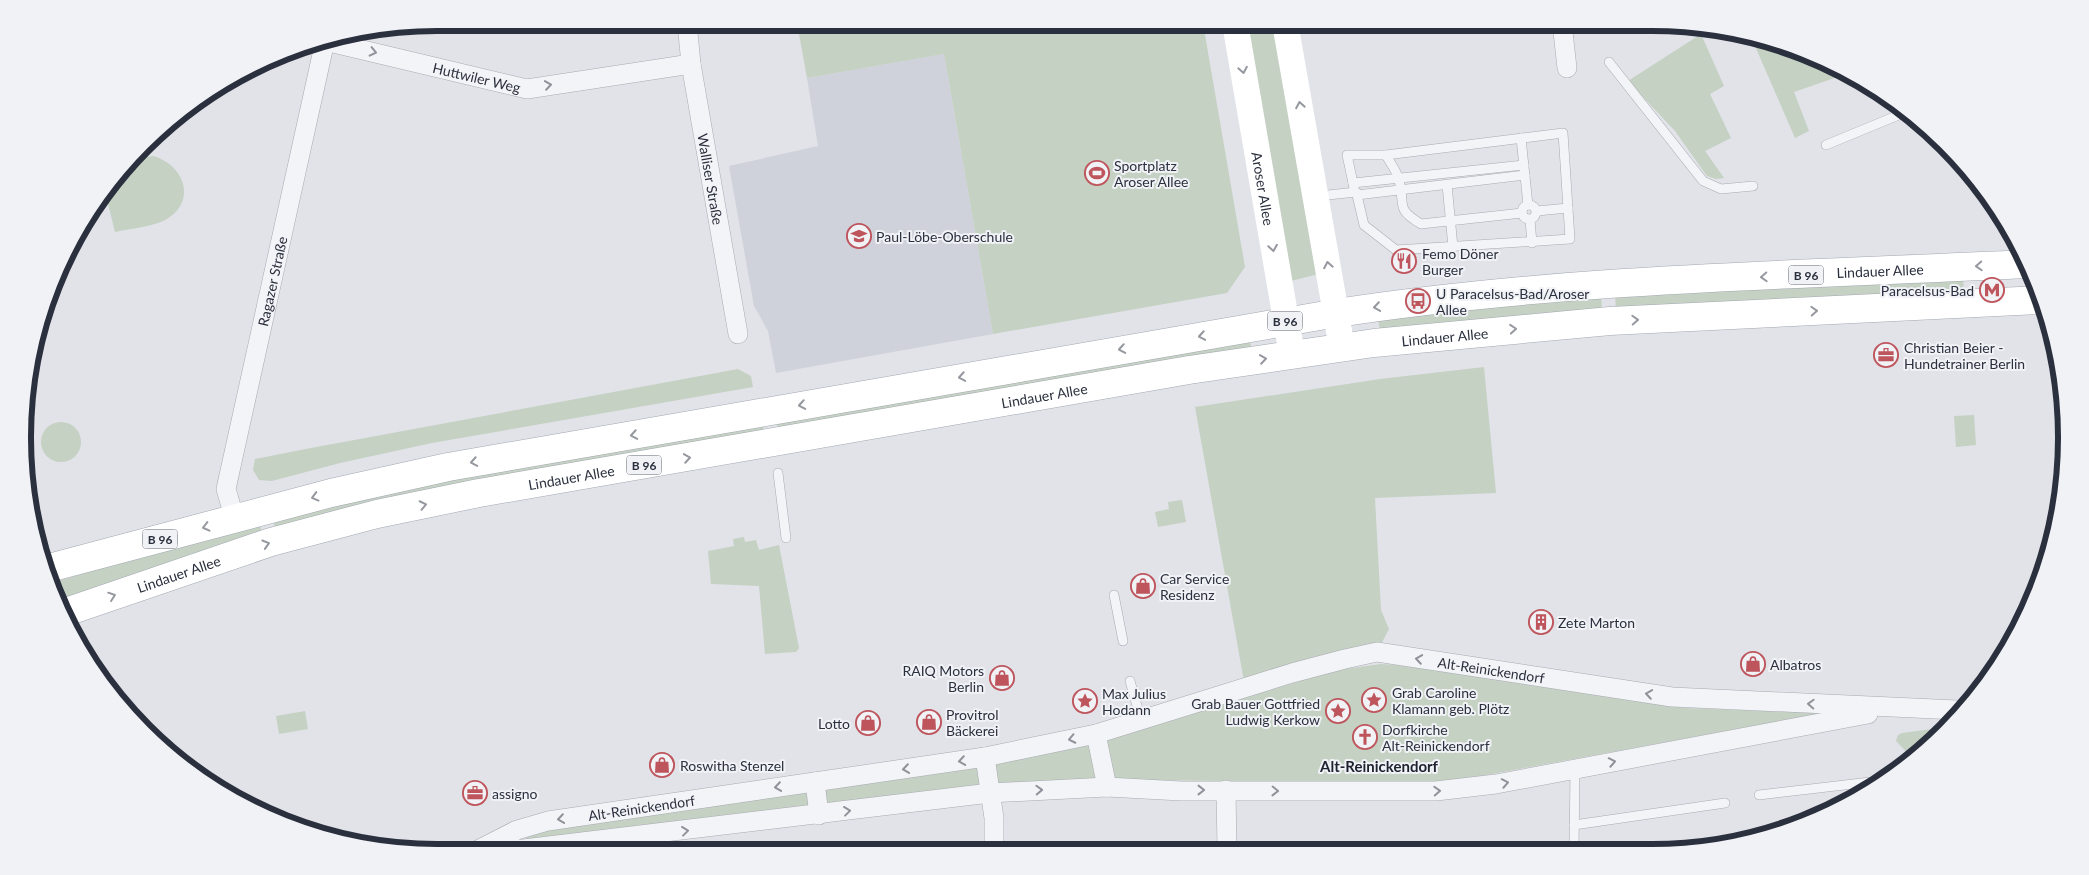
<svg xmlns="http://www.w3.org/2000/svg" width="2089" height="875" font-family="Lato,sans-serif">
  <rect width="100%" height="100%" fill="#e1e3e8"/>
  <path fill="#cfd2da" d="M944 54 993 334 776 373 768 331 754 306 729 166 818 146 807 78Z"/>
  <g fill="#c5d1c3">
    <path d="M797 23H1203L1245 267 1227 293 993 334 944 54 807 78Z"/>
    <path d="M1247 23H1275L1319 274 1291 281Z"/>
    <path d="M1701 34 1724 86 1710 94 1731 138 1705 151 1724 178 1716 179 1707 176 1675 131 1628 81Z"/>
    <path d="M1752 39 1785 45 1849 73 1794 92 1809 131 1795 138Z"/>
    <path d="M153 156C183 164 198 200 167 219 156 226 129 229 115 232L106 196 136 159Z"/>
    <path d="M1963 275 1964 295 1616 312 1615 293Z"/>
    <path d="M1601 293 1602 313 1380 334 1378 316Z"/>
    <path d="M1249 337 1252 351 779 433 776 418Z"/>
    <path d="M1484 367 1496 493 1375 498 1381 610 1389 629 1377 652 1245 687 1195 407 1380 379Z"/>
    <path d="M738 369 751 376 753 387 432 443 340 463 272 481 259 480 253 470 255 459 311 448Z"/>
    <path d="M1974 415 1976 445 1956 447 1954 416Z"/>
    <path d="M762 421 765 435 276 532 272 517 367 492Z"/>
    <circle cx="61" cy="442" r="20"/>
    <path d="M1182 500 1186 522 1158 527 1155 512 1169 509 1168 502Z"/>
    <path d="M259 521 263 536 63 604 55 582Z"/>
    <path d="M744 537 745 542 756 540 759 550 779 545 799 648 796 652 765 654 759 586 711 584 708 551 734 546 733 539Z"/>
    <path d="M1381 664 1413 666 1685 708 1823 713 1443 783 1127 780 525 841 527 836 537 832 1120 735 1337 670Z"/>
    <path d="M305 711 308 729 279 734 276 716Z"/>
    <path d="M1940 728 1912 758 1896 741 1898 735 1902 733Z"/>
  </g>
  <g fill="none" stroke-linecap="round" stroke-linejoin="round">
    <defs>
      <g id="service">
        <path d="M1609 62 1703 181 1721 189 1753 186"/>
        <path d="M1521 138 1528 205"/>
        <path d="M1826 145 1906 112"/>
        <path d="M1386 155C1390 163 1397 171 1399 180 1406 205 1394 208 1421 224L1522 213"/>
        <path d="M1353 183 1347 155H1386L1563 133 1570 239 1396 250 1364 225 1357 195 1525 175"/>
        <path d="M1447 185 1453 247"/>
        <path d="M1354 188 1353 183 1524 165"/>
        <path d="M1319 196 1356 192"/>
        <circle cx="1529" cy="212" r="7"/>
        <path d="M1537 211 1568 208"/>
        <path d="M1530 220 1532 243"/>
        <path d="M778 473 786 538"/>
        <path d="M1114 595 1123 641"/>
        <path d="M1130 681 1141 720"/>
        <path d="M1759 795 1879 781"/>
        <path d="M1574 825 1725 803"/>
        <path d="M1574 849 1575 769"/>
      </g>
      <g id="minor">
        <path id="s1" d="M687 23 691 64 738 334"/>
        <path d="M1562 23 1567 68"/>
        <path id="s2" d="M325 41 527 89 691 64"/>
        <path id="s3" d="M235 520 226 489 325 41"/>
        <path d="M1096 734 1107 787"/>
        <path d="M985 757 994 818V851"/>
        <path d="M815 782 819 815"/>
        <path d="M1226 790 1227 850"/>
        <path id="s4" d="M474 852 517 830 548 821 985 757 1096 734 1292 673 1345 659 1377 652 1672 697 1957 710"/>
        <path d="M498 852 990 793 1107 787 1181 791H1436L1496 784 1868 714"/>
      </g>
      <g id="primary">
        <path id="s6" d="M49 568 331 493 448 467 1337 313C1565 278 1797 275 2028 264"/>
        <path id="s7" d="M66 612 271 542 377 514 479 493 1189 370 1374 343 1610 321 2041 300"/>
      </g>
    </defs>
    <use href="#service" stroke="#a7aab2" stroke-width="10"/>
    <use href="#minor" stroke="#a7aab2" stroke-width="20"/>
    <use href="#primary" stroke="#a2a7b2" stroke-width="29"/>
    <use href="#service" stroke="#f3f4f7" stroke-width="9"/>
    <use href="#minor" stroke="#f3f4f7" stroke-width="19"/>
    <g stroke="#fff" stroke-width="26">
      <path id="s5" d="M1235 23 1292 355"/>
      <path d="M1285 23 1342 348"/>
    </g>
    <use href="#primary" stroke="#fff" stroke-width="28"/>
  </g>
  <defs><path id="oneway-chevron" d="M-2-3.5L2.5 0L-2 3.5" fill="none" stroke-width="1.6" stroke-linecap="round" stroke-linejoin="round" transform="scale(1.25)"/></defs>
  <g stroke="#8f929a">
    <use href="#oneway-chevron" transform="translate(373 52) rotate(13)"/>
    <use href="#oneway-chevron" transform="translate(548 85) rotate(-8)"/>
    <use href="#oneway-chevron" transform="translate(1419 659) rotate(-171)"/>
    <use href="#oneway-chevron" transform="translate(1649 694) rotate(-171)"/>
    <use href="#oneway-chevron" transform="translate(1811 704) rotate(-177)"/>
    <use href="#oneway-chevron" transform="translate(1072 739) rotate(168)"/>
    <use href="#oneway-chevron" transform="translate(962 761) rotate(171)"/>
    <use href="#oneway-chevron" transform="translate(1612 762) rotate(-11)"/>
    <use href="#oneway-chevron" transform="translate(906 769) rotate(172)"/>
    <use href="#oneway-chevron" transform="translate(1505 783) rotate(-11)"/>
    <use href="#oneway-chevron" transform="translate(778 787) rotate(172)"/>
    <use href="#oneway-chevron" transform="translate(1039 790) rotate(-2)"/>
    <use href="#oneway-chevron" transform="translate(1201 790)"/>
    <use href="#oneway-chevron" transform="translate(1275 791) rotate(1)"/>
    <use href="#oneway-chevron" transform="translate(1437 791) rotate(-3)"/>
    <use href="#oneway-chevron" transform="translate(847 811) rotate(-7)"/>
    <use href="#oneway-chevron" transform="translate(561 819) rotate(172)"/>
    <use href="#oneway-chevron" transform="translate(685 831) rotate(-7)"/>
  </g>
  <g stroke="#95989e">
    <use href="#oneway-chevron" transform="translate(1243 70) rotate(80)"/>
    <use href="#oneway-chevron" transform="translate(1300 105) rotate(-100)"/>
    <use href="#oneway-chevron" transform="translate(1273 248) rotate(81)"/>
    <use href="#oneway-chevron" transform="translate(1328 265) rotate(-100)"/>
    <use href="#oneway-chevron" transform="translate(1979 266) rotate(177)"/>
    <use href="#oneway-chevron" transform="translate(1764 277) rotate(177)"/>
    <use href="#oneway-chevron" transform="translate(1377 307) rotate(172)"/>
    <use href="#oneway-chevron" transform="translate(1814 311) rotate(-3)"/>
    <use href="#oneway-chevron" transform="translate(1635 320) rotate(-3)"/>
    <use href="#oneway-chevron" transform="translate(1513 329) rotate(-5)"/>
    <use href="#oneway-chevron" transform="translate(1202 336) rotate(170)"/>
    <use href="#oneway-chevron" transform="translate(1122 349) rotate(170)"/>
    <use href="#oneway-chevron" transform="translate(1263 359) rotate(-8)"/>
    <use href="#oneway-chevron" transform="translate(962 377) rotate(170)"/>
    <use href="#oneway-chevron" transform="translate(802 405) rotate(170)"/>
    <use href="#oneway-chevron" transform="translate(634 435) rotate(170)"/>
    <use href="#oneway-chevron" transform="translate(687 458) rotate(-9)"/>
    <use href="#oneway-chevron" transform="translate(474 462) rotate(170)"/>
    <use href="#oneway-chevron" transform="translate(315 497) rotate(165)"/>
    <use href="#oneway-chevron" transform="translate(423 505) rotate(-12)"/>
    <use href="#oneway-chevron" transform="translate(206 527) rotate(166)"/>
    <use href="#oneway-chevron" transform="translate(266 544) rotate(-17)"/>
    <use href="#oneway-chevron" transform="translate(112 596) rotate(-19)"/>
  </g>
  <defs>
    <symbol id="stadium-ring" viewBox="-11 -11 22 22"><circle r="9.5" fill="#f0f2f6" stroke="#be555c" stroke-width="1.5"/><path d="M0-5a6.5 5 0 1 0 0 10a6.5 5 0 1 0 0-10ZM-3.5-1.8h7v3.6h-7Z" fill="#be555c"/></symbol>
    <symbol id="school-ring" viewBox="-11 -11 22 22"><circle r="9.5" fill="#f0f2f6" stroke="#be555c" stroke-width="1.5"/><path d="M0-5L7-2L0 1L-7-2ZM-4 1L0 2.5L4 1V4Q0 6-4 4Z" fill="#be555c"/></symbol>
    <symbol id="restaurant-ring" viewBox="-11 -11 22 22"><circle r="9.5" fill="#f0f2f6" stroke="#be555c" stroke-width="1.5"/><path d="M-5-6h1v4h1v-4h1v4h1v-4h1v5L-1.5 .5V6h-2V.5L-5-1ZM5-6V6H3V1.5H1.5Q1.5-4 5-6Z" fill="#be555c"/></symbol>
    <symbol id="metro-ring" viewBox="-11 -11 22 22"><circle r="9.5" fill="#f0f2f6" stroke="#be555c" stroke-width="1.5"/><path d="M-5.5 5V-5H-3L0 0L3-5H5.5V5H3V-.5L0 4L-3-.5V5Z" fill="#be555c"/></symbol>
    <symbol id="bus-ring" viewBox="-11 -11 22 22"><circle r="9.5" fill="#f0f2f6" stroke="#be555c" stroke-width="1.5"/><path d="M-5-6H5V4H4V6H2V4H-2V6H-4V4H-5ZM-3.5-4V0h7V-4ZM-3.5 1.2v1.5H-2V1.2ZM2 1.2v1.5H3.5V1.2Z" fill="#be555c"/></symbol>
    <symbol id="office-ring" viewBox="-11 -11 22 22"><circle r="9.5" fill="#f0f2f6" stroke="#be555c" stroke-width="1.5"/><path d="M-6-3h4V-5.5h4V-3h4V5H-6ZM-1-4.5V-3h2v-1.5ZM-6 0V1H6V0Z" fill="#be555c"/></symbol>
    <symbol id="shop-ring" viewBox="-11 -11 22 22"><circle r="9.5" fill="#f0f2f6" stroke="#be555c" stroke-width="1.5"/><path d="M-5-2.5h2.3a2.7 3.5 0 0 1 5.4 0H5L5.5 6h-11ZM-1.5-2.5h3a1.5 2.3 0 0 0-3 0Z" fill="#be555c"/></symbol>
    <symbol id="building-ring" viewBox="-11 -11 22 22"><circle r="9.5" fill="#f0f2f6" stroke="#be555c" stroke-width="1.5"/><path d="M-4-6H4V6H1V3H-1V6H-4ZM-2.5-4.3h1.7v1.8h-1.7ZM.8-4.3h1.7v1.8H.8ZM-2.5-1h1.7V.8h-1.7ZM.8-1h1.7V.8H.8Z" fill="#be555c"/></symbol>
    <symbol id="sight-ring" viewBox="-11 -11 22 22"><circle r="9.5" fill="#f0f2f6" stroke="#be555c" stroke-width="1.5"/><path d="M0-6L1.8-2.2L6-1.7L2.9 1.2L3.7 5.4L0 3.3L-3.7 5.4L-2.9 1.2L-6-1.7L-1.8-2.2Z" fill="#be555c"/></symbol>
    <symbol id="church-ring" viewBox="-11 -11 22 22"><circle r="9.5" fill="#f0f2f6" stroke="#be555c" stroke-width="1.5"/><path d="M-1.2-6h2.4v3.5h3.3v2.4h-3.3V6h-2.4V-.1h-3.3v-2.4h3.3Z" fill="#be555c"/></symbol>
  </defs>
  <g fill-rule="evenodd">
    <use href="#stadium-ring" x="1083" y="159" width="28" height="28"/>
    <use href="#school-ring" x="845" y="222" width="28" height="28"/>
    <use href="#restaurant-ring" x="1390" y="247" width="28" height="28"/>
    <use href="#metro-ring" x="1978" y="276" width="28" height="28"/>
    <use href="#bus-ring" x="1404" y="287" width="28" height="28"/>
    <use href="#office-ring" x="1872" y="341" width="28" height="28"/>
    <use href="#shop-ring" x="1129" y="572" width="28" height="28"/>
    <use href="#building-ring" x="1527" y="608" width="28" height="28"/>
    <use href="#shop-ring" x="1739" y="650" width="28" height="28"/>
    <use href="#shop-ring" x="988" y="664" width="28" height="28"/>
    <use href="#sight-ring" x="1360" y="686" width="28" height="28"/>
    <use href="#sight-ring" x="1071" y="687" width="28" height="28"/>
    <use href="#sight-ring" x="1324" y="697" width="28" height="28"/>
    <use href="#shop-ring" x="915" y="708" width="28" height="28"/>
    <use href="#shop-ring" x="854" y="709" width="28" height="28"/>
    <use href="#church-ring" x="1351" y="723" width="28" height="28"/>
    <use href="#shop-ring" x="648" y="751" width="28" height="28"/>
    <use href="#office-ring" x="461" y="779" width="28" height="28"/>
  </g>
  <g text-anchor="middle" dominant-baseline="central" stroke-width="4" stroke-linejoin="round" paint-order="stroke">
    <g fill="#f0f2f6" stroke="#666a75" stroke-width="1">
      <rect x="1788.5" y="265.5" width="35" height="19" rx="4"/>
      <rect x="1267.5" y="311.5" width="35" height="19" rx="4"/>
      <rect x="626.5" y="455.5" width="35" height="19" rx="4"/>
      <rect x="142.5" y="529.5" width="35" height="19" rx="4"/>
    </g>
    <g font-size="12" font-weight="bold" fill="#2b303e">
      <text x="1806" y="275">B 96</text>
      <text x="1285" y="321">B 96</text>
      <text x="644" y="465">B 96</text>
      <text x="160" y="539">B 96</text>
    </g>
    <g font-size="14" fill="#2b303e" stroke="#f0f2f6">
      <text stroke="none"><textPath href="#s2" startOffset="156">Huttwiler Weg</textPath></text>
      <text stroke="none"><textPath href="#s1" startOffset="158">Walliser Straße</textPath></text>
      <text stroke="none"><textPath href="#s5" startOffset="168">Aroser Allee</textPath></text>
      <text stroke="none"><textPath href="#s6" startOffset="1859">Lindauer Allee</textPath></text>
      <text stroke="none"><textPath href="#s3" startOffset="245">Ragazer Straße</textPath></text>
      <text stroke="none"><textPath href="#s7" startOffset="1409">Lindauer Allee</textPath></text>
      <text stroke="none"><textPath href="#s7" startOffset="1004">Lindauer Allee</textPath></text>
      <text stroke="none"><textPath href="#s7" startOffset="524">Lindauer Allee</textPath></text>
      <text stroke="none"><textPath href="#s7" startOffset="119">Lindauer Allee</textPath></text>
      <text stroke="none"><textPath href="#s4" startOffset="1044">Alt-Reinickendorf</textPath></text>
      <text stroke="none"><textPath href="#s4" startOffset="175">Alt-Reinickendorf</textPath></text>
    </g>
    <g font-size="14" fill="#2b303e" stroke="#f0f2f6" text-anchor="start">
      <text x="1114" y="165">Sportplatz<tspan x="1114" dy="16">Aroser Allee</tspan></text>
      <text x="876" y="236">Paul-Löbe-Oberschule</text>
      <text x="1422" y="253">Femo Döner<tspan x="1422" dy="16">Burger</tspan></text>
      <text x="1974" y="290" text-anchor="end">Paracelsus-Bad</text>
      <text x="1436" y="293">U Paracelsus-Bad/Aroser<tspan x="1436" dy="16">Allee</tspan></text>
      <text x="1904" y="347">Christian Beier -<tspan x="1904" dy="16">Hundetrainer Berlin</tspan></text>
      <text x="1160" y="578">Car Service<tspan x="1160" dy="16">Residenz</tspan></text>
      <text x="1558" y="622">Zete Marton</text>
      <text x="1770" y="664">Albatros</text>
      <text x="984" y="670" text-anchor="end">RAIQ Motors<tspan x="984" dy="16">Berlin</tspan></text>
      <text x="1392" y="692">Grab Caroline<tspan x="1392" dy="16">Klamann geb. Plötz</tspan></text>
      <text x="1102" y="693">Max Julius<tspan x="1102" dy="16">Hodann</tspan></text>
      <text x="1320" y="703" text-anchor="end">Grab Bauer Gottfried<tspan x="1320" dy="16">Ludwig Kerkow</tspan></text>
      <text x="946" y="714">Provitrol<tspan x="946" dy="16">Bäckerei</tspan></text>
      <text x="850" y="723" text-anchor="end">Lotto</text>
      <text x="1382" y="729">Dorfkirche<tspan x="1382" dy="16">Alt-Reinickendorf</tspan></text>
      <text x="680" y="765">Roswitha Stenzel</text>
      <text x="492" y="793">assigno</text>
    </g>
    <g font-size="15" font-weight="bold" fill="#1d222f" stroke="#f0f2f6">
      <text x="1379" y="766">Alt-Reinickendorf</text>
    </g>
  </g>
  <path d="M0 0H2089V875H0ZM437 31H1652A406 406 0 0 1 2058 437V438A406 406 0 0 1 1652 844H437A406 406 0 0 1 31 438V437A406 406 0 0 1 437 31Z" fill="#f0f2f6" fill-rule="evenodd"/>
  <path fill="none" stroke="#2b303e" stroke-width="6" d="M437 31H1652A406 406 0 0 1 2058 437V438A406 406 0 0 1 1652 844H437A406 406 0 0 1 31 438V437A406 406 0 0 1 437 31Z"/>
</svg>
